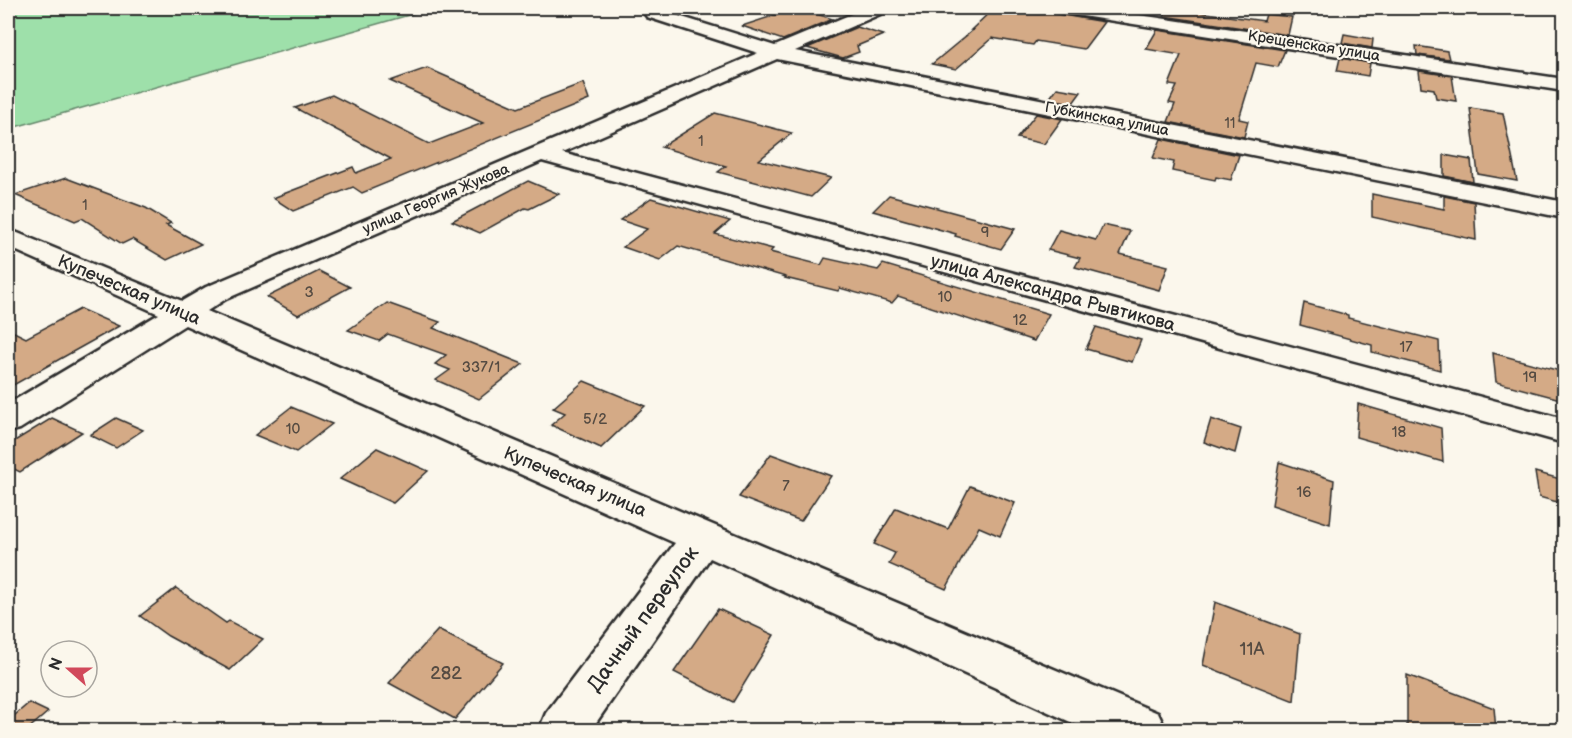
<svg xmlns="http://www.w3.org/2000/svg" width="1572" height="738" font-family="'Balsamiq Sans',sans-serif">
  <rect width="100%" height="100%" fill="#fbf7ec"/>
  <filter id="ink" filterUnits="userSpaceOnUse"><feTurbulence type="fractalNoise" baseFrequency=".0167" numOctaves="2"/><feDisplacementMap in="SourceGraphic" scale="12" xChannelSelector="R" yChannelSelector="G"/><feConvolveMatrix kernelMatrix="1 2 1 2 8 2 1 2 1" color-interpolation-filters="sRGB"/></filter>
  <g filter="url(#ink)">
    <path fill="#9ee0aa" stroke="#64866a" stroke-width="1.5" d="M8 8H443L423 11 8 129Z"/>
    <g fill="#d4aa86" stroke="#2b2b2b" stroke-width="1.5">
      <path d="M797 8 833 19 783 40 742 26Z"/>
      <path d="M994 8 1039 14 1040 8H1053L1057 14 1104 22 1084 49 1036 41 1033 45 992 38 956 69 932 64 973 30H971Z"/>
      <path d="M1169 8 1264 21 1266 14 1292 17 1288 35 1164 16Z"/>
      <path d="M857 27 883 35 857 46 859 52 843 58 807 48Z"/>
      <path d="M1157 30 1285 50 1278 67 1256 63 1239 119 1248 121 1244 137 1168 122 1175 104 1169 103 1177 86 1169 85 1181 55 1146 49Z"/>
      <path d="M1344 34 1373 39 1372 48 1342 43Z"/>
      <path d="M1416 46 1447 51 1449 59 1417 55Z"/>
      <path d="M1340 58 1370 63 1368 76 1337 71Z"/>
      <path d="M427 68 518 108 583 83 589 100 362 193 353 187 293 211 273 198 353 167 356 173 391 159 295 108 332 95 429 144 483 123 390 81Z"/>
      <path d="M1419 71 1452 76 1456 101 1436 98 1434 89 1421 87Z"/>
      <path d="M1057 88 1081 92 1073 103 1049 99Z"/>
      <path d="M1470 108 1503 113 1517 181 1478 174Z"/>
      <path d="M715 113 792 133 759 160 831 178 811 197 718 172 726 166 661 147Z"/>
      <path d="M1036 114 1062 119 1044 144 1017 138Z"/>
      <path d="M1161 139 1239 155 1231 180 1216 177 1215 180 1172 171 1174 162 1153 158Z"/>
      <path d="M1444 155 1471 160 1473 182 1444 176Z"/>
      <path d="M66 178 146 208 171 223 166 225 201 244 167 260 132 239 122 244 82 218 75 221 15 195Z"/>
      <path d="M528 181 559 194 529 209 525 208 480 233 452 221Z"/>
      <path d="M1372 194 1444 209V196L1474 202 1476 240 1372 217Z"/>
      <path d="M889 195 1015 229 1001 249 955 236 956 234 873 211Z"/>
      <path d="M651 198 730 221 715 234 773 249 770 252 821 265 825 258 878 270 883 264 1049 314 1034 341 898 296 892 303 840 288 838 291 785 278 786 277 678 246 660 260 623 247 647 229 620 220Z"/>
      <path d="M1103 225 1130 231 1120 254 1168 266 1159 290 1075 267 1080 258 1048 250 1059 230 1096 240Z"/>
      <path d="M319 271 350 287 298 315 267 297Z"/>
      <path d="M387 303 440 322 433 328 523 364 479 399 436 380 450 370 435 364 446 355 388 334 379 341 348 330Z"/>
      <path d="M1304 303 1348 315V318L1439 341 1440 370 1372 352V345L1300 325Z"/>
      <path d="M80 309 119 326 8 388V329L26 338Z"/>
      <path d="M1096 327 1141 340 1132 362 1086 349Z"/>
      <path d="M1493 353 1564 372V400L1496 382Z"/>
      <path d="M584 381 645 406 601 448 551 425 565 413 553 408Z"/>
      <path d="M1358 404 1441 428 1443 462 1356 437Z"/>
      <path d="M291 407 332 424 296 452 255 435Z"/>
      <path d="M52 418 82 432 20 472 8 466V445Z"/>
      <path d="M116 418 143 430 116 448 90 435Z"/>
      <path d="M1211 419 1241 429 1235 453 1204 442Z"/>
      <path d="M377 448 428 471 393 503 340 479Z"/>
      <path d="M771 454 831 476 801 521 739 497Z"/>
      <path d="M1279 462 1334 480 1330 524 1272 505Z"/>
      <path d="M1535 472 1564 480V504L1539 497Z"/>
      <path d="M970 486 1015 503 1000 536 979 527 946 589 889 564 895 553 874 544 896 508 948 529Z"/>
      <path d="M176 588 226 623 229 621 263 639 230 670 168 636 140 616Z"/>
      <path d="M1215 602 1300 634 1294 701 1203 665Z"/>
      <path d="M718 609 774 635 733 702 674 672Z"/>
      <path d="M438 630 503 663 455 719 389 683Z"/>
      <path d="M1407 675 1494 708 1496 730H1407Z"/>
      <path d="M29 703 48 712 27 730H8V721Z"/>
    </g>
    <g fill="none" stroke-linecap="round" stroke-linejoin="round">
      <defs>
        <g id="minor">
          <path d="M653 8 775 46 866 8H887L885 12 795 51 1564 202V218L777 59 562 153 1564 419V443L542 161 226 299 207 311 1158 713 1166 730H1088L710 558 591 730H539L546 713 675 543 185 325 20 429 8 432V404L159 314 8 247V229L182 301 206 287 758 53 647 17 644 13 647 9Z"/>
          <path d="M1055 8H1093L1564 79V91L1063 13 1057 12Z"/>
        </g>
      </defs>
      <use href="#minor" stroke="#2b2b2b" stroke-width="5"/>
      <use href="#minor" fill="#fbf7ec" fill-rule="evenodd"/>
    </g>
  </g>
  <g text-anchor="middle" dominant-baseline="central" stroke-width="4.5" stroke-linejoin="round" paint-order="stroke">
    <g font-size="14" fill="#554b42">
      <text x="1230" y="123">11</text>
      <text x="701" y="141">1</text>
      <text x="85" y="205">1</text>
    </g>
    <g font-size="15" fill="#2b2b2b" stroke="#fbf7ec">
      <text transform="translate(1314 46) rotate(9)">Крещенская улица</text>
      <text transform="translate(1107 119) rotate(11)">Губкинская улица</text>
      <text transform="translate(436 199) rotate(-23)">улица Георгия Жукова</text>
    </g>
    <g font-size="15" fill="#554b42">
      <text x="985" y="232">9</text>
      <text x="309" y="292">3</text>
      <text x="945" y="297">10</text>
      <text x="1020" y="320">12</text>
      <text x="1406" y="347">17</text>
      <text x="481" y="367">337/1</text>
      <text x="1530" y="377">19</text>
      <text x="595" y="419">5/2</text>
      <text x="293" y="429">10</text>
      <text x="1399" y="432">18</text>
      <text x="786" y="486">7</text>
      <text x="1304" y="492">16</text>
    </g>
    <g font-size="18" fill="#2b2b2b" stroke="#fbf7ec">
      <text transform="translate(129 290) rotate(23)">Купеческая улица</text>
      <text transform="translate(1053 293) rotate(15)">улица Александра Рывтикова</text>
      <text transform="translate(575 482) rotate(23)">Купеческая улица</text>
    </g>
    <g font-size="18" fill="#554b42">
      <text x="1252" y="649">11А</text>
      <text x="446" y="673">282</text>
    </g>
    <g font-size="21" fill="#2b2b2b" stroke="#fbf7ec">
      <text transform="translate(643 619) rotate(-54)">Дачный переулок</text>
    </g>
  </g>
  <rect width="1572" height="738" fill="none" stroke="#fbf7ec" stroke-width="30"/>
  <rect x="15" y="15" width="1542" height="708" fill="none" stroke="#2b2b2b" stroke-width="2" filter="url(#ink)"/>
  <g transform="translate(69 669) rotate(291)"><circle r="28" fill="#fbf7ec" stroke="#a8a59f" stroke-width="1.5"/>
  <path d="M0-4.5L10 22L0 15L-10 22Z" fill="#d1495b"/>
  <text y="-9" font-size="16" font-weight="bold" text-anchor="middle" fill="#2b2b2b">N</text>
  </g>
</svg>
